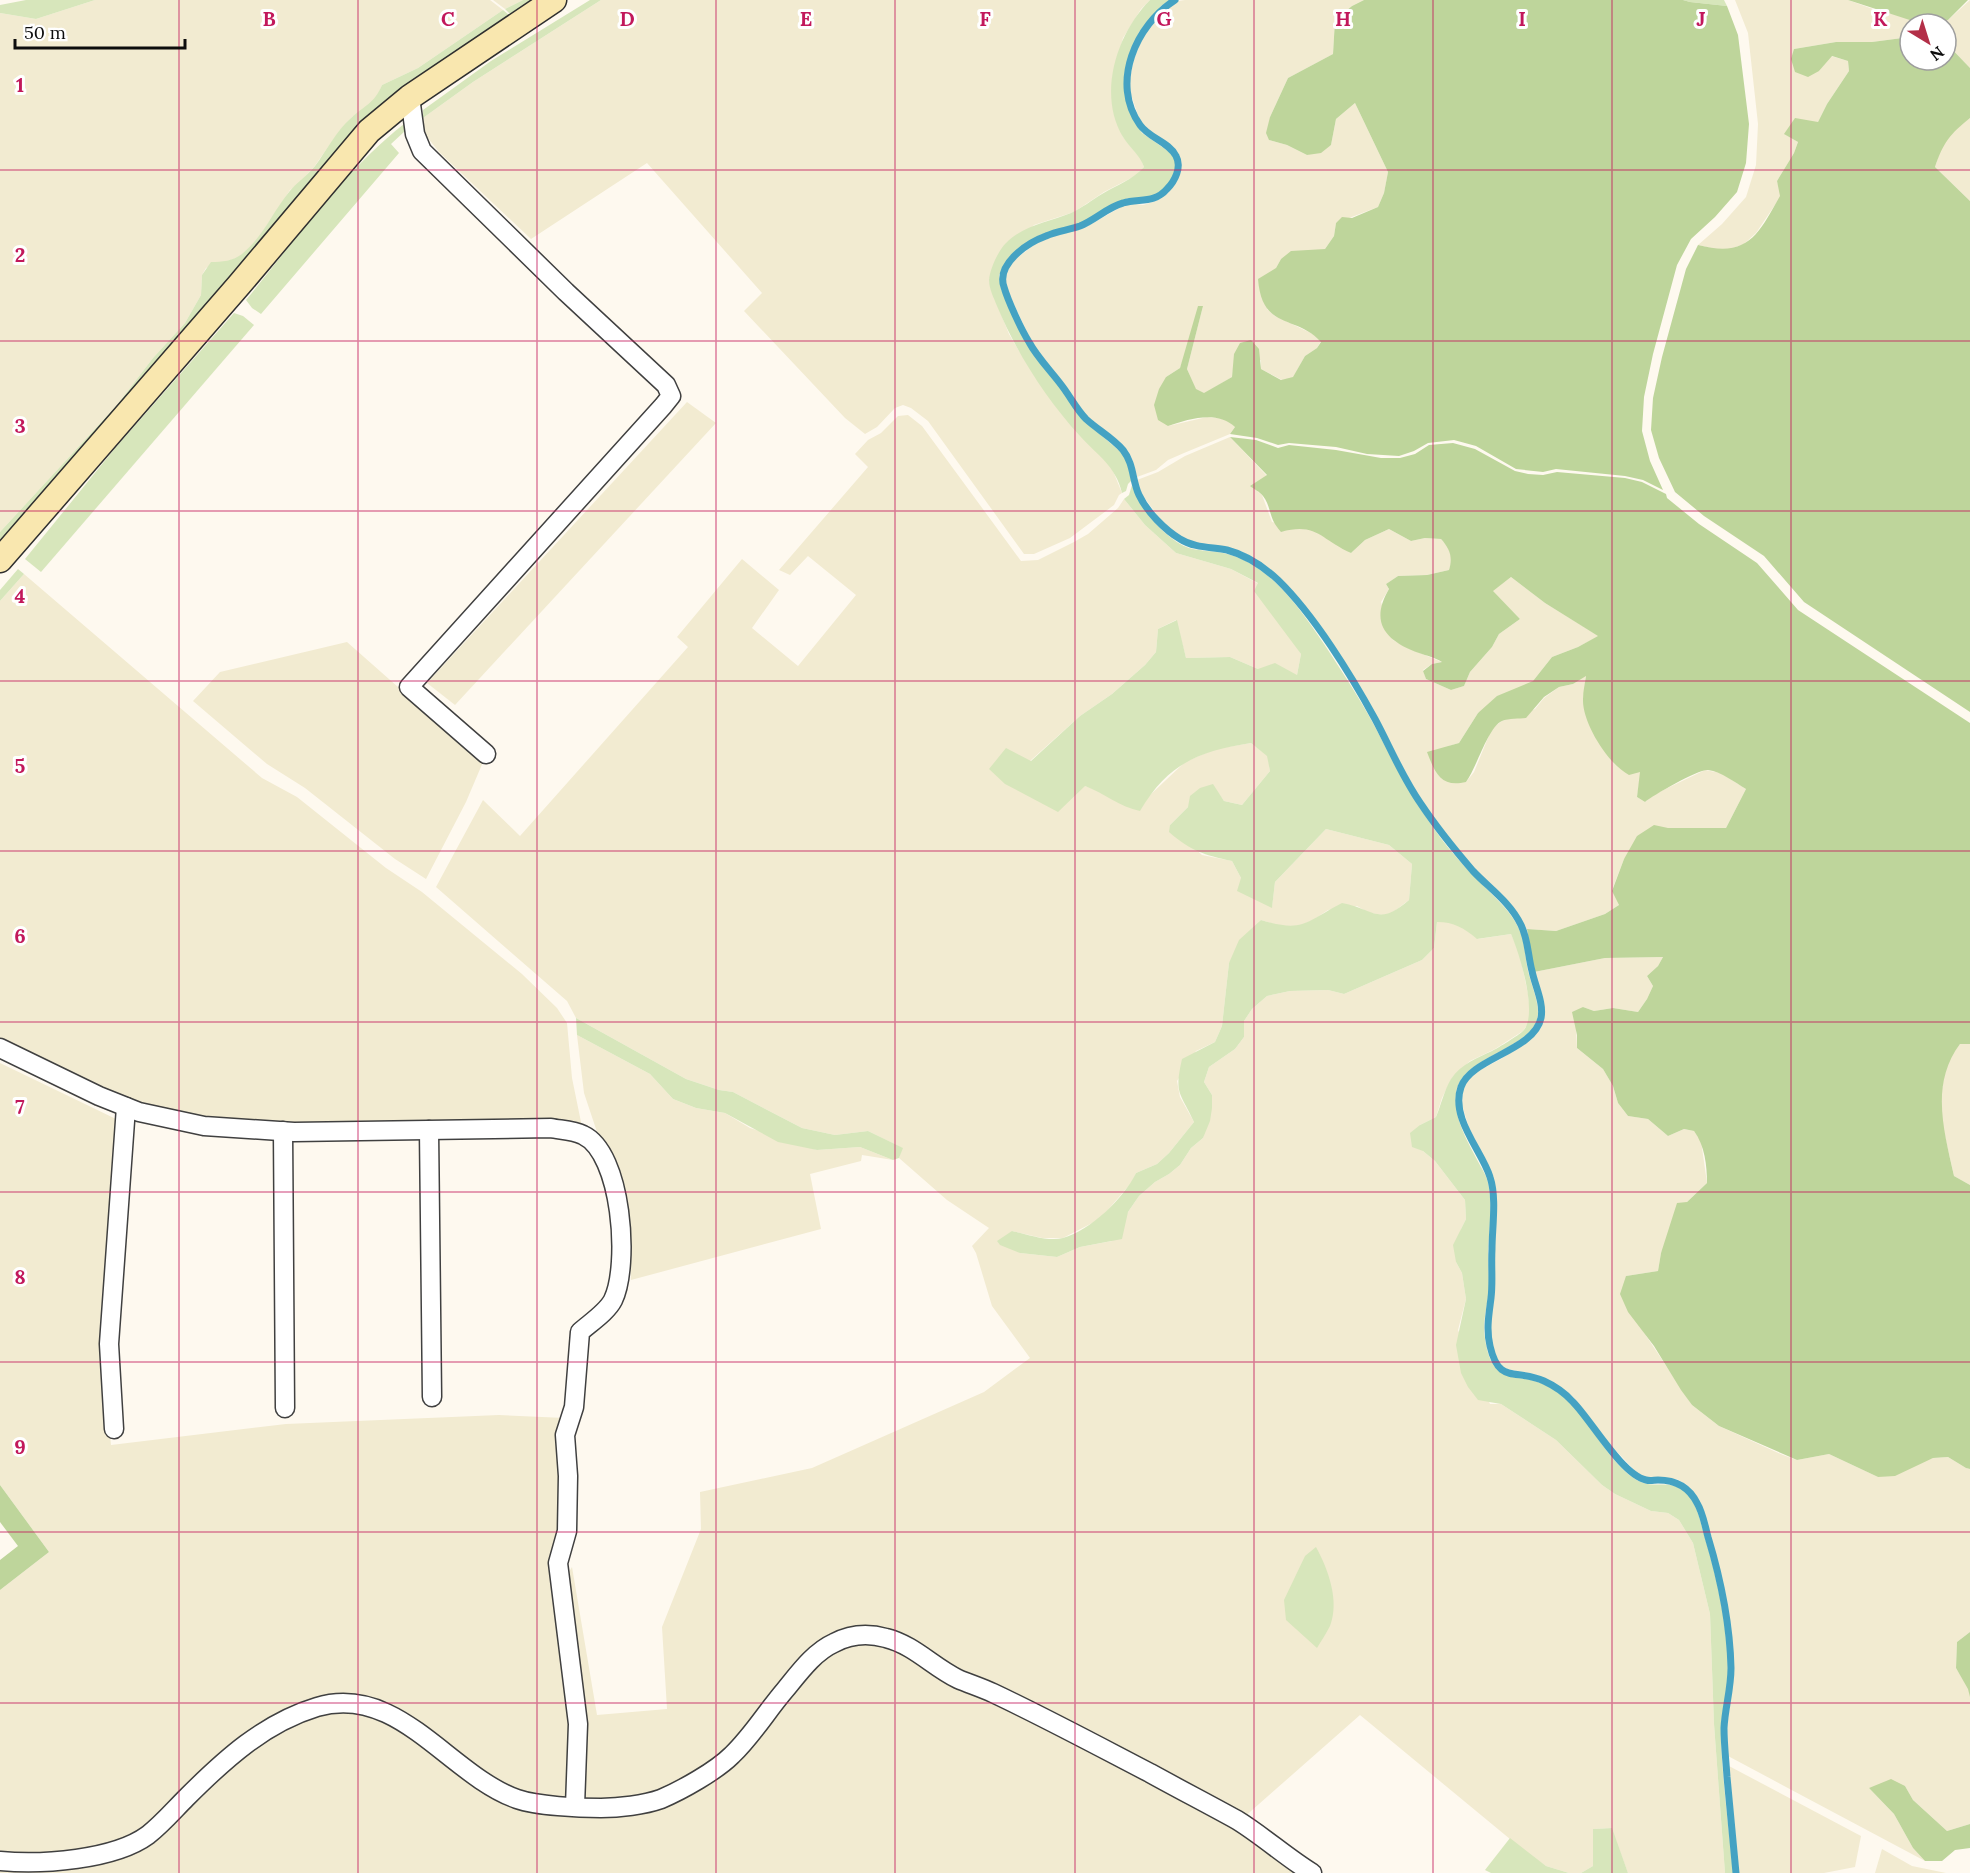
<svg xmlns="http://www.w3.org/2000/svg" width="1970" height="1873" font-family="Lora,serif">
  <rect width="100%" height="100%" fill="#fef9ef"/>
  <g fill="#f2ebd1">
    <path d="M95 0H490L503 10 418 68 382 85 377 97 366 108 352 117 340 130 314 167 299 183 290 190 255 243 240 257 206 268 202 275 201 295 185 323 153 358 117 405 0 532V13L36 19Z"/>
    <path d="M493 0H523L505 9Z"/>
    <path d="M601 0H1150L1141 9 1123 38 1112 79V104L1123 137 1141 159 1144 167 1135 176 1104 192 1074 212 1034 225 989 279 991 289 1009 334 1019 351 1111 466 1122 493 1119 495 1114 505 1070 538 1034 554H1024L928 421 911 408 903 405 895 408 877 427 865 434 845 418 744 311 762 293 647 163 531 239 439 152 424 133 423 118 473 82Z"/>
    <path d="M1185 0H1364L1352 6 1335 20 1333 54 1288 78 1270 117 1269 140 1287 145 1307 155 1331 145 1336 119 1355 103 1388 172 1384 193 1378 207 1336 223 1334 236 1325 249 1281 259 1276 268 1267 309 1275 316 1313 334 1321 341 1317 348 1305 356 1293 378 1282 380 1261 369V360L1233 370 1232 377 1204 394 1196 390 1187 369 1203 306 1180 368 1166 377 1168 426 1207 417 1227 419 1235 427 1230 434 1184 453 1168 460 1156 470 1137 477 1133 461 1128 451 1119 441 1084 414 1070 392 1032 343 1006 287 1004 276 1013 261 1042 239 1088 226 1128 203 1143 205 1156 201 1168 193 1175 183 1181 170 1180 156 1171 147 1146 129 1139 118 1130 92V78L1134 59 1144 34 1164 10 1178 1Z"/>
    <path d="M1735 0H1848L1884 13 1948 20 1970 0V68L1946 43V24H1910V37L1872 42H1836L1794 49 1819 71 1831 56 1848 61 1849 71 1827 104 1818 122 1785 134 1798 142 1794 153 1777 181 1781 196 1756 233 1744 244 1728 250 1715 249 1698 245 1722 224 1746 197 1756 165 1758 124 1748 33Z"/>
    <path d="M1970 118V201L1935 167 1942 145 1954 130Z"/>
    <path d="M687 402 716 423 455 705 427 683Z"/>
    <path d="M908 415 922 426 1021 561 1038 560 1074 542 1088 534 1118 508 1124 499 1145 525 1176 553 1231 569 1259 584 1301 654 1297 675 1258 669 1230 657 1186 658 1176 620 1158 629 1156 652 1145 665 1112 694 1080 716 1030 761 989 769 1085 786 1100 791 1118 802 1140 810 1148 797 1185 762 1215 749 1251 743 1268 756 1270 771 1242 805 1224 801 1219 794 1188 807 1170 825 1202 855 1232 861 1241 878 1272 907 1275 882 1326 829 1389 845 1412 864 1409 900 1392 913 1383 915 1369 913 1357 906 1328 910 1313 920 1297 927 1280 926 1261 920 1229 963 1222 1026 1215 1042 1196 1051 1177 1081 1180 1097 1194 1122 1169 1153 1157 1164 1136 1173 1132 1182 1100 1219 1063 1238H1042L1012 1231 1020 1253 1057 1257 1080 1247 1112 1241 1128 1212 1139 1196 1155 1182 1169 1174 1180 1165 1191 1148 1203 1138 1212 1095 1204 1082 1209 1067 1235 1049 1244 1037V1021L1252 1009 1267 996 1290 991 1328 990 1344 994 1376 980 1422 960 1434 948 1437 922H1450L1464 928 1478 939 1511 934 1519 951 1528 994 1530 1012 1529 1022 1523 1031 1495 1049 1470 1061 1452 1078 1442 1098 1436 1117 1420 1125 1423 1151 1435 1161 1465 1200 1466 1219 1461 1229 1456 1262 1462 1273 1466 1299 1458 1330 1490 1404H1501L1556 1440 1602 1485 1615 1494 1651 1511 1668 1513 1679 1520 1693 1543 1710 1614 1714 1724 1725 1873H1628L1611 1828 1593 1829V1866L1581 1873H1569L1546 1866 1528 1854 1360 1715 1242 1819 993 1688 848 1632 731 1751 658 1796 578 1802 564 1580 572 1567 597 1715 667 1709 662 1627 701 1529 700 1492 812 1468 984 1392 1030 1358 992 1306 976 1253 972 1246 989 1228 947 1200 899 1158 902 1148 868 1131 835 1135 802 1128 733 1092 719 1090 686 1079 576 1018 567 1001 436 887 483 800 520 836 688 647 677 637 742 559 779 590 752 628 798 666 856 595 808 556 790 575 779 570 868 467 855 454 868 440 881 433 898 416Z"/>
    <path d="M1230 437 1267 476 1251 486 1262 495 1272 522 1312 529 1351 553 1365 540 1389 529 1411 541 1425 538 1441 539 1449 548 1452 561 1449 570 1427 575 1398 576 1386 584 1389 589 1381 602 1393 640 1410 649 1442 662 1432 664 1423 670 1426 679 1451 690 1464 686 1470 672 1492 647 1499 634 1520 619 1492 591 1511 577 1545 603 1599 636 1578 647 1552 657 1533 681 1478 713 1459 743 1449 746 1466 782 1474 772 1492 728 1502 721 1535 709 1544 698 1559 687 1573 684 1586 675 1583 700 1641 772 1637 797 1645 802 1655 794 1705 770 1721 773 1746 789 1726 828H1668L1624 859 1612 890 1619 905 1605 914 1556 931 1527 929 1504 897 1480 875 1443 831 1418 795 1356 681 1296 595 1267 567 1241 551 1191 542 1178 535 1160 519 1141 493 1137 480 1158 472 1185 456Z"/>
    <path d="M24 574 262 778 297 797 386 868 422 892 522 974 557 1008 567 1023 572 1078 582 1127 280 1125 196 1118 126 1100 0 1042V601Z"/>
    <path d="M347 642 483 762 466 802 426 879 395 859 305 788 267 764 193 701 220 672Z"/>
    <path d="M1663 957 1658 966 1647 976 1653 986 1647 999 1638 1012 1613 1008 1594 1011 1583 1007 1576 1025 1577 1048 1603 1069 1613 1086 1618 1103 1628 1116 1648 1119 1668 1136 1684 1129 1694 1131 1701 1141 1707 1183 1687 1202 1661 1253 1658 1271 1626 1276 1643 1331 1692 1405 1719 1426 1783 1455 1797 1460 1829 1454 1878 1477 1933 1458 1948 1457 1966 1468 1970 1469V1632L1957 1642 1956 1668 1969 1689 1970 1697V1824L1947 1831 1913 1800 1905 1786 1869 1788 1894 1814 1913 1848 1925 1861 1728 1756 1727 1728 1734 1673 1725 1591 1706 1520 1697 1496 1687 1485 1677 1479H1650L1637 1473 1606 1440 1573 1397 1557 1385 1537 1375 1502 1368 1498 1364 1494 1351 1490 1329 1495 1288 1494 1250 1496 1220 1494 1179 1470 1131 1462 1105 1463 1088 1466 1082 1476 1072 1501 1059 1532 1038 1541 1028 1544 1017 1543 1002 1534 972 1605 958Z"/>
    <path d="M577 1035 650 1074 673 1099 696 1108 725 1113 750 1128 817 1150 860 1147 893 1160 862 1155 861 1161 810 1174 821 1229 631 1280 630 1265 600 1141 584 1093Z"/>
    <path d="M1960 1044H1970V1185L1954 1176 1942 1123 1941 1093 1945 1072 1951 1056Z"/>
    <path d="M0 1063 116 1119 101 1346 111 1445 286 1424 499 1415 565 1418 564 1530 575 1726 571 1802 518 1798 391 1711 311 1702 143 1832 92 1853 0 1856V1590L49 1552 0 1485Z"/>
    <path d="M851 1642H880L989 1697 1237 1827 1301 1873H0V1867L61 1866 171 1821 265 1738 323 1711 367 1712 545 1811 688 1790 817 1662Z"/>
    <path d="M1729 1766 1861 1836 1855 1867 1824 1873H1739Z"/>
    <path d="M1882 1849 1912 1866 1946 1873H1875Z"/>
  </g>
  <g fill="#d7e6bb">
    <path d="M26 0H95L36 19 0 13V5Z"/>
    <path d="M523 0H542L515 19 505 9Z"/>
    <path d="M590 0H601L473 82 423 118V110L491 61Z"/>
    <path d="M1150 0H1170L1161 6 1139 32 1129 58 1125 78V93L1134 121 1142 133 1168 151 1175 159 1176 169 1171 180 1164 189 1153 196 1142 199 1128 198 1114 204 1086 221 1040 235 1009 258 999 275 1001 289 1027 345 1066 395 1080 417 1123 454 1128 463 1132 480 1128 484 1126 491 1122 493C1116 466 1097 455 1080 436 1046 399 1016 352 997 306 994 298 989 289 989 280 990 269 998 251 1006 243 1024 225 1049 222 1071 213 1082 208 1092 200 1102 194 1117 185 1132 180 1144 167 1140 155 1130 148 1123 137 1097 94 1117 33 1150 0Z"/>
    <path d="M1683 0H1724L1727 6 1690 2Z"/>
    <path d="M503 10 514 19 438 72 0 548V532L117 405 153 358 185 323 201 295 202 275 211 262C222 262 233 261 242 254 263 237 272 213 289 192 296 183 307 176 315 166 327 150 336 131 351 118 365 105 374 104 382 85L418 68Z"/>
    <path d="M404 124 405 131 391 144 399 153 261 314 252 308 246 300C296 239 342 173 404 124Z"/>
    <path d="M234 313 243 316 254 325 41 572 25 559 116 447Z"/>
    <path d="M1132 485C1139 508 1166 540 1189 548 1199 551 1212 551 1223 553 1243 557 1261 569 1275 582 1294 600 1309 622 1324 644 1341 670 1359 697 1374 725 1393 761 1411 797 1435 830 1446 846 1460 862 1474 876 1489 893 1509 907 1519 929 1525 941 1525 957 1528 971 1531 984 1538 999 1538 1013 1537 1050 1459 1055 1456 1094 1453 1120 1470 1145 1481 1167 1484 1172 1487 1178 1488 1183 1493 1206 1489 1230 1488 1252 1488 1264 1489 1275 1489 1287 1488 1305 1482 1321 1485 1339 1493 1392 1519 1368 1553 1389 1588 1411 1601 1456 1635 1479 1654 1492 1672 1475 1690 1497 1698 1508 1701 1524 1705 1538 1718 1581 1728 1628 1728 1674 1727 1694 1721 1714 1721 1734 1722 1781 1729 1827 1733 1873H1725L1714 1724 1710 1614 1693 1543 1679 1520 1668 1513 1651 1511 1615 1494 1602 1485 1556 1440 1501 1404 1478 1400 1468 1387 1461 1373 1456 1345 1466 1299 1462 1273 1456 1262 1453 1245 1466 1219 1465 1200 1435 1161 1423 1151 1412 1147 1410 1133 1420 1125 1436 1117C1441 1105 1444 1091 1451 1079 1461 1064 1477 1058 1492 1051 1498 1048 1519 1035 1523 1031 1539 1015 1519 952 1511 934L1477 939C1464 928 1454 922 1437 922L1434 948 1422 960 1376 980 1344 994 1328 990 1290 991 1267 996 1252 1009 1244 1021V1037L1235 1049 1209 1067 1204 1082 1212 1095V1108L1210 1121 1203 1138 1191 1148 1180 1165 1169 1174 1155 1182 1139 1196 1128 1212 1122 1239 1080 1247 1057 1257 1020 1253 1000 1245 997 1241 1012 1231C1027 1234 1048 1242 1063 1238 1091 1230 1124 1198 1136 1173L1157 1164 1169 1153 1194 1122C1180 1091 1174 1095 1182 1059L1215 1042 1222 1026 1229 963 1239 940 1261 920C1304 933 1305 922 1342 903 1375 909 1378 927 1409 900L1412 864 1389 845 1326 829 1275 882 1272 908 1237 891 1241 878 1232 861C1204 855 1191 851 1169 832L1170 825 1188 807 1190 796 1200 788 1213 784 1224 801 1242 805 1270 771 1267 756 1251 743C1200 751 1168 763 1140 811 1120 807 1104 793 1085 786L1058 812 1005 784 989 769 1006 748 1031 761 1080 716 1112 694 1145 665 1156 652 1158 629 1177 620 1186 658 1230 657 1258 669 1275 663 1297 675 1301 654 1254 591 1258 583 1231 569 1176 553 1145 525 1124 499 1129 495Z"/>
    <path d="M18 569 24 574 0 601V590Z"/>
    <path d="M576 1018 686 1079 719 1090 733 1092 802 1128 835 1135 868 1131 903 1148 899 1158 893 1160 860 1147 817 1150 778 1142 725 1113 696 1108 673 1099 650 1074 577 1035Z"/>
    <path d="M1316 1547C1328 1569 1340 1601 1330 1626 1326 1634 1321 1641 1317 1648L1286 1620 1284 1600 1305 1556Z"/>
    <path d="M1612 1828 1628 1873H1581L1593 1866V1829Z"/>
    <path d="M1510 1838 1546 1866 1569 1873H1491L1485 1870Z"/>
  </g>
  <g fill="#bed59b">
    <path d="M1364 0H1683L1690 2 1727 6 1738 35 1749 124 1746 163 1737 192 1715 217 1691 239 1677 265 1653 354 1644 397 1642 431 1650 461 1663 490 1643 480 1625 476 1556 469 1543 472 1516 469 1476 446 1454 440 1428 443 1414 451 1399 456 1367 454 1336 447 1289 443 1278 445 1257 438 1230 434 1235 427C1217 410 1189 419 1168 426L1158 420 1154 405 1159 389 1166 377 1180 368 1198 306H1203L1187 369 1196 389 1204 393 1232 377 1234 354 1240 343 1251 340 1259 349 1261 369 1281 380 1293 377 1305 356 1317 348 1321 342C1296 314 1262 331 1258 279L1276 268 1281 259 1291 251 1325 249 1334 236 1336 223 1342 217 1352 218 1378 207 1384 193 1388 172 1355 103 1336 119 1331 145 1321 153 1307 155 1287 145 1269 140 1266 133 1270 117 1288 78 1333 54 1335 20 1352 6Z"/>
    <path d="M1848 0H1968L1948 20 1919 23Z"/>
    <path d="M1910 37V60H1946V43L1970 68V118C1950 134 1943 143 1935 167L1970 201V712L1804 602 1764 556 1704 516 1675 492 1659 458 1651 430 1653 398 1662 357 1686 269 1698 245C1748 258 1758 235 1780 196L1777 181 1794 153 1798 142 1784 134 1795 118 1818 122 1827 104 1849 71 1848 61 1832 56 1819 71 1808 77 1795 72 1791 59 1794 49 1836 42H1872Z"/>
    <path d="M1230 437 1256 440 1278 448 1289 445 1336 450 1381 458H1400L1415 454 1429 445 1453 443 1475 449 1515 471 1528 474 1543 475 1557 472 1625 478 1642 482 1666 494 1667 498 1699 524 1757 563 1798 610 1970 723V1044H1960C1930 1084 1944 1131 1954 1176L1970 1185V1469L1966 1468 1948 1457 1933 1458 1895 1476 1878 1477 1829 1454 1797 1460 1719 1426 1692 1405 1681 1390 1654 1346 1628 1312 1620 1294 1626 1276 1658 1271 1661 1253 1677 1203 1687 1202 1707 1183C1707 1166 1705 1146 1694 1131L1684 1129 1668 1136 1648 1119 1628 1116 1618 1103 1613 1086 1603 1069 1577 1048V1035L1572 1012 1583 1007 1594 1011 1613 1008 1638 1012 1647 999 1653 986 1647 976 1658 966 1663 957 1605 958 1534 972 1527 929 1556 931 1605 914 1619 905 1612 891 1624 859 1637 836 1654 825 1668 828H1726L1746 789C1734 782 1722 772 1708 770 1699 769 1653 795 1645 802L1637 797 1640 772 1629 775C1608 764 1582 723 1583 699 1583 691 1585 683 1586 676L1573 684 1559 687 1544 697 1526 718C1519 719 1509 718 1502 721 1488 727 1477 767 1466 782 1441 788 1435 773 1427 752L1459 743 1478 713 1497 696 1533 681 1552 657 1578 647 1598 636 1545 603 1511 577 1493 591 1520 619 1499 634 1492 647 1470 672 1464 686 1451 690 1426 679 1423 671 1432 664 1442 662C1434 657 1427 656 1419 653 1386 641 1369 623 1389 589L1386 584 1398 576 1427 575 1449 570C1453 557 1450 549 1441 539L1425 538 1411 541 1389 529 1365 540 1351 553C1321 540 1317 522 1281 532 1268 518 1272 508 1263 496 1260 492 1254 489 1250 486L1267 475Z"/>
    <path d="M0 1485 49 1552 0 1590V1560L18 1546 0 1522Z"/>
    <path d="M1970 1632V1697L1968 1689 1956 1668 1957 1642Z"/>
    <path d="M1891 1779 1905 1786 1913 1800 1947 1831 1970 1824V1848L1955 1850 1942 1861H1925L1913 1848 1894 1814 1869 1788Z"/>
  </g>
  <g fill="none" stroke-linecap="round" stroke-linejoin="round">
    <path stroke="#44a2c3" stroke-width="7" d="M1175 0C1136 25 1110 83 1140 125 1149 138 1169 142 1176 156 1182 167 1175 181 1167 189 1154 204 1139 198 1123 203 1108 207 1095 220 1080 226 1069 230 1057 231 1046 236 1027 243 996 264 1004 287 1008 301 1021 329 1029 342 1038 359 1054 374 1065 390 1072 400 1078 411 1086 419 1098 430 1113 438 1123 450 1134 464 1132 480 1139 495 1147 512 1165 530 1180 539 1194 548 1211 547 1227 550 1246 555 1264 567 1278 580 1314 615 1351 675 1375 719 1390 747 1402 777 1421 804 1437 828 1454 849 1473 871 1489 888 1510 902 1521 925 1528 939 1528 956 1532 971 1535 986 1544 1003 1541 1018 1534 1051 1471 1058 1461 1087 1450 1118 1482 1151 1490 1177 1497 1198 1492 1228 1492 1249 1491 1266 1493 1282 1491 1298 1489 1314 1486 1329 1490 1346 1499 1385 1515 1368 1544 1381 1555 1386 1565 1393 1573 1402 1591 1420 1622 1475 1646 1480 1650 1481 1654 1480 1658 1480 1676 1480 1689 1487 1697 1503 1703 1513 1705 1526 1708 1537 1721 1580 1730 1624 1731 1668 1731 1689 1725 1708 1724 1728 1724 1744 1726 1761 1727 1777 1730 1809 1733 1841 1736 1873"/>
    <defs>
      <g id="street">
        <path d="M410 97 415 134 422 151 566 292 666 385 671 396 663 406 409 687 486 754"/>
        <path d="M0 1048 99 1096 139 1112 204 1126 294 1132 551 1128C560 1130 573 1130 583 1135 622 1153 630 1265 613 1300 607 1312 590 1323 580 1332L574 1407 565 1435 568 1476 567 1531 558 1563 578 1724 575 1806"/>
        <path d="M429 1130 432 1397"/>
        <path d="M283 1131 285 1408"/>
        <path d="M114 1429 109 1344 126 1107"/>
        <path d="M0 1861C41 1865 114 1860 148 1835 162 1824 174 1810 186 1798 224 1760 264 1723 317 1707 398 1683 449 1775 517 1799 537 1806 579 1808 601 1808 619 1808 644 1805 661 1799 682 1790 716 1771 732 1755 752 1736 767 1711 785 1690 799 1673 814 1652 834 1643 851 1634 868 1633 886 1638 914 1645 933 1667 958 1679 970 1684 982 1688 993 1693 1046 1718 1098 1746 1150 1773 1179 1789 1208 1804 1237 1820 1263 1836 1286 1857 1312 1873"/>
      </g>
      <path id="secondary" d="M0 560 239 285 369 131 410 97 554 0"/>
    </defs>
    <use href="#street" stroke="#404040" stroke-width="21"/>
    <use href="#secondary" stroke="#2f2f2f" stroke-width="27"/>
    <use href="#street" stroke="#fff" stroke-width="18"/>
    <use href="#secondary" stroke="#f9e7af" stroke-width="24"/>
  </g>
  <path fill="none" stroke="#c2185b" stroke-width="1.5" stroke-opacity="0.55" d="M179 0V1873M358 0V1873M537 0V1873M716 0V1873M895 0V1873M1075 0V1873M1254 0V1873M1433 0V1873M1612 0V1873M1791 0V1873M0 170H1970M0 341H1970M0 511H1970M0 681H1970M0 851H1970M0 1022H1970M0 1192H1970M0 1362H1970M0 1532H1970M0 1703H1970"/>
  <g font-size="20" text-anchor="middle" font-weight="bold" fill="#c2185b" stroke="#fff" stroke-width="6" stroke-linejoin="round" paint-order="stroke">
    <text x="269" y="26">B</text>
    <text x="448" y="26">C</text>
    <text x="627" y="26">D</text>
    <text x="806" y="26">E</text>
    <text x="985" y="26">F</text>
    <text x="1164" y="26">G</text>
    <text x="1343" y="26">H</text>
    <text x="1522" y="26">I</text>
    <text x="1701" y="26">J</text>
    <text x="1880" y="26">K</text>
    <text x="20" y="92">1</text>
    <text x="20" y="262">2</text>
    <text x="20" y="433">3</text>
    <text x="20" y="603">4</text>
    <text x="20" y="773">5</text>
    <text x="20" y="943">6</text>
    <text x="20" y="1114">7</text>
    <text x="20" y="1284">8</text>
    <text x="20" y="1454">9</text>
  </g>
  <g transform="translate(1928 42) rotate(142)"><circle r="28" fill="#ffffff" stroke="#9e9e9e" stroke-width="1.5"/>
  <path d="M0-4.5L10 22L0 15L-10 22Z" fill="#b32f48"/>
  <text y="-9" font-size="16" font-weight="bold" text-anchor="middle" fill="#0d0d0d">N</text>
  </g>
  <path d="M15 39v9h170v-9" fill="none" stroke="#0d0d0d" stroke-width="3"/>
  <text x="24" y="39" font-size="18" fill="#0d0d0d" stroke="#ffffff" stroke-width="4.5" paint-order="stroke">50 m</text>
</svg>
